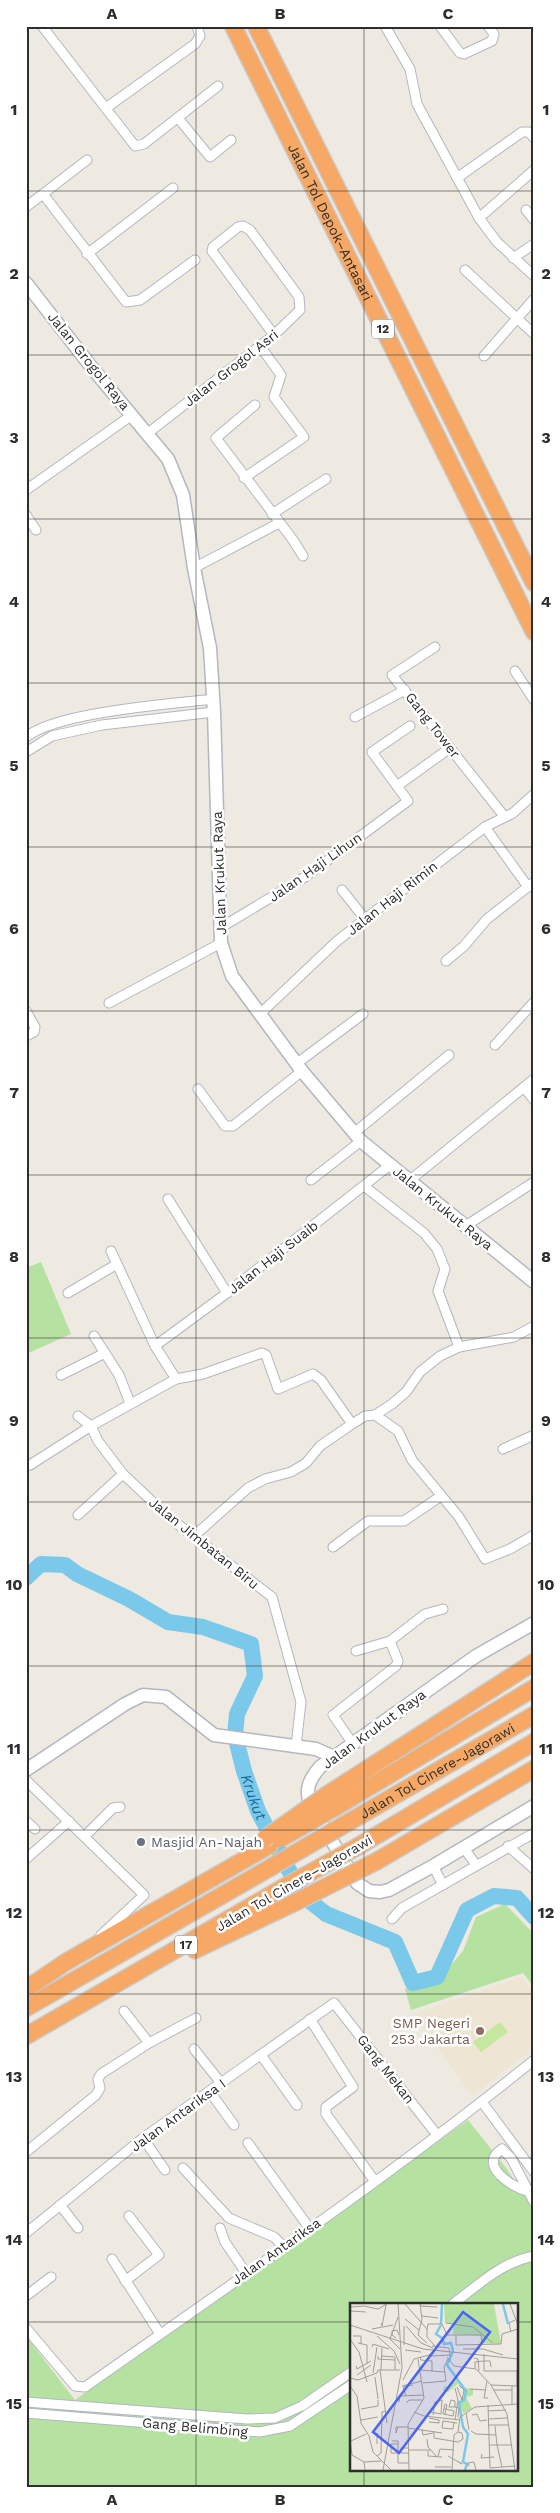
<svg xmlns="http://www.w3.org/2000/svg" width="560" height="2513" font-family="'Work Sans',sans-serif">
  <rect width="100%" height="100%" fill="#eee9e1"/>
  <path fill="#eee6d2" d="M521 1977 534 1994V2048L472 2096 414 2014Z"/>
  <g fill="#b5e1a1" fill-rule="evenodd">
    <path d="M41 1262 71 1334 26 1354V1268Z"/>
    <path d="M505 1904 534 1934V1987L523 1973 411 2010 405 1989 441 1981 446 1971 463 1951 476 1917Z"/>
    <path d="M468 2120 507 2169 534 2210V2487H26V2336L75 2400ZM351 2304H516V2469H351Z"/>
  </g>
  <path fill="#c6e89e" d="M500 2022 508 2032 481 2052 473 2042Z"/>
  <g fill="none" stroke-linecap="round" stroke-linejoin="round">
    <path stroke="#7bc9ea" stroke-width="16" id="s1" d="M26 1578 41 1564 65 1565 77 1574 129 1599 168 1622 203 1627 251 1644 255 1676 237 1714 235 1735 244 1771 258 1811 302 1895 326 1914 395 1942 413 1983 437 1977 467 1910 494 1896 517 1898 534 1917"/>
    <defs>
      <g id="street">
        <path d="M42 26 135 146 144 144 218 86"/>
        <path d="M385 26 410 69 417 104 479 218 497 242 534 276"/>
        <path d="M440 26 460 53 464 54 492 41 494 34 488 26"/>
        <path d="M106 108 195 44 200 36 197 26"/>
        <path d="M178 118 210 157 231 140"/>
        <path d="M457 178 522 132H529L534 138"/>
        <path d="M43 194 126 302 140 300 195 260"/>
        <path d="M26 207 87 160"/>
        <path d="M526 210 534 220"/>
        <path d="M479 218 534 170"/>
        <path d="M87 254 173 188"/>
        <path d="M513 258 534 244"/>
        <path d="M465 270 534 334"/>
        <path d="M484 356 534 299"/>
        <path d="M255 405 216 438 293 540 303 556"/>
        <path d="M148 433 274 335 300 310 299 297 250 230 243 226 238 227 213 247 212 251 274 335"/>
        <path d="M244 478 304 437 274 397 281 375 260 346"/>
        <path d="M26 490 132 415"/>
        <path d="M272 514 326 479"/>
        <path d="M26 515 36 530"/>
        <path d="M194 568 279 523"/>
        <path d="M435 647 392 675 504 816"/>
        <path d="M515 671 534 700"/>
        <path d="M355 717 405 690"/>
        <path d="M26 737C57 712 170 704 214 699"/>
        <path d="M26 752 52 736 102 725 214 712"/>
        <path d="M397 786 450 748"/>
        <path d="M485 827 528 887"/>
        <path d="M342 890 365 919"/>
        <path d="M220 928 305 877 408 801 372 752 410 726"/>
        <path d="M446 961 464 946 487 919 534 882"/>
        <path d="M109 1003 221 943"/>
        <path d="M26 1011 35 1027 34 1032 26 1036"/>
        <path d="M260 1014 337 941 365 919 485 827 513 813 534 794"/>
        <path d="M495 1045 534 1002"/>
        <path d="M296 1064 363 1014"/>
        <path d="M524 1087 534 1100"/>
        <path d="M198 1089 225 1126H233L302 1071"/>
        <path d="M354 1133 449 1055"/>
        <path d="M311 1180 361 1141"/>
        <path d="M409 1181 534 1079"/>
        <path d="M364 1186 424 1233 437 1249 445 1269 438 1291 459 1347"/>
        <path d="M168 1199 227 1293"/>
        <path d="M467 1225 534 1182"/>
        <path d="M111 1251 155 1346 176 1379 91 1426 98 1441 123 1474 171 1519 272 1597 301 1702 296 1746"/>
        <path d="M68 1293 117 1264"/>
        <path d="M94 1336 119 1375 130 1403"/>
        <path d="M155 1346 227 1293 390 1165"/>
        <path d="M61 1375 103 1354"/>
        <path d="M176 1379 203 1374 262 1353 266 1355 278 1389 313 1374 321 1380 352 1424"/>
        <path d="M375 1415 398 1431 412 1460 459 1517 485 1559 510 1549 534 1535"/>
        <path d="M503 1449 534 1435"/>
        <path d="M30 1465 91 1426 78 1416"/>
        <path d="M78 1515 123 1474"/>
        <path d="M194 1536 248 1488 265 1479 291 1472 306 1463 320 1446 352 1424 365 1416 375 1415 392 1404 406 1392 420 1372 440 1356 459 1347 514 1337 534 1326"/>
        <path d="M333 1547 368 1521H404L441 1496"/>
        <path d="M356 1651 390 1641"/>
        <path d="M353 1744 333 1715 396 1666 398 1661 390 1641 425 1614 443 1609"/>
        <path d="M26 1780 144 1895 101 1935"/>
        <path d="M26 1821 35 1829"/>
        <path d="M85 1836 113 1808 120 1807"/>
        <path d="M508 1846 534 1869"/>
        <path d="M464 1848 476 1865"/>
        <path d="M26 1859 69 1821"/>
        <path d="M433 1866 443 1885"/>
        <path d="M392 1919 402 1908 534 1833"/>
        <path d="M124 2011 149 2043"/>
        <path d="M310 2019 353 2087 326 2107V2114L374 2180"/>
        <path d="M194 2049 221 2083"/>
        <path d="M261 2055 297 2105"/>
        <path d="M210 2092 234 2125"/>
        <path d="M482 2102 534 2172"/>
        <path d="M143 2138 165 2170"/>
        <path d="M248 2143 310 2229"/>
        <path d="M26 2152 96 2095 100 2088 98 2079 101 2074 149 2043 196 2018"/>
        <path d="M183 2168 229 2218 274 2237 284 2247"/>
        <path d="M527 2191C512 2187 477 2165 502 2149L511 2158 534 2202"/>
        <path d="M60 2205 78 2228"/>
        <path d="M220 2228 225 2242 246 2273"/>
        <path d="M26 2233 143 2138 334 2003 437 2135"/>
        <path d="M112 2259 160 2334"/>
        <path d="M125 2281 159 2255 129 2216"/>
        <path d="M26 2296 51 2277"/>
        <path d="M453 2304C478 2285 502 2262 534 2256"/>
        <path d="M26 2328 75 2386 85 2387C236 2281 390 2176 534 2060"/>
        <path d="M26 2402 247 2419 275 2418 302 2406 351 2372"/>
        <path d="M26 2413 259 2432 290 2426 351 2385"/>
      </g>
      <g id="secondary">
        <path d="M26 283 93 369 168 459 183 495 194 568 210 648 214 712 221 943 232 976 302 1071 361 1141 534 1282"/>
        <path d="M534 1623 476 1656 320 1767C309 1780 305 1789 310 1804L357 1883 369 1891 380 1892 389 1890 433 1866 534 1806"/>
        <path d="M26 1770 125 1704 143 1695 166 1697 214 1735 316 1749 334 1757"/>
      </g>
      <g id="highway">
        <path id="s2" d="M233 26 534 632"/>
        <path d="M256 26 534 583"/>
        <path d="M328 1794 534 1662"/>
        <path d="M336 1807 534 1688"/>
        <path id="s3" d="M342 1826 534 1715"/>
        <path d="M357 1847 534 1742"/>
        <path d="M377 1861 534 1769"/>
        <path d="M195 1950 296 1902"/>
        <path d="M26 1989 66 1962 270 1845"/>
        <path d="M26 2008 273 1866"/>
        <path d="M26 2036 286 1886"/>
      </g>
    </defs>
    <use href="#street" stroke="#b4b7c0" stroke-width="11"/>
    <use href="#secondary" stroke="#b4b7c0" stroke-width="15"/>
    <use href="#highway" stroke="#c9c9c9" stroke-width="19"/>
    <use href="#street" stroke="#fff" stroke-width="9"/>
    <use href="#secondary" stroke="#fff" stroke-width="12"/>
    <use href="#highway" stroke="#f7a864" stroke-width="16"/>
    <defs>
      <g id="highway-bridge">
        <path d="M264 1839 328 1794"/>
        <path d="M280 1839 336 1807"/>
        <path d="M273 1866 342 1826"/>
        <path d="M286 1886 357 1847"/>
        <path d="M296 1902 377 1861"/>
      </g>
    </defs>
    <use href="#highway-bridge" stroke="#c9c9c9" stroke-width="19" stroke-linecap="butt"/>
    <use href="#highway-bridge" stroke="#f7a864" stroke-width="16"/>
  </g>
  <path fill="none" stroke="#2e2e2e" stroke-width="1" stroke-opacity="0.55" d="M196 26V2487M364 26V2304M26 191H534M26 355H534M26 519H534M26 683H534M26 847H534M26 1011H534M26 1175H534M26 1338H534M26 1502H534M26 1666H534M26 1830H534M26 1994H534M26 2158H534M26 2322H351M516 2322H534M364 2469V2487"/>
  <circle fill="#6b7280" stroke="#fff" stroke-width="2" cx="141" cy="1842" r="5"/>
  <circle fill="#8d6e63" stroke="#fff" stroke-width="2" cx="480" cy="2031" r="5"/>
  <g text-anchor="middle" dominant-baseline="central" stroke-width="5" stroke-linejoin="round" paint-order="stroke">
    <g fill="#fff" stroke="#6d6d6d" stroke-width="1">
      <rect x="372" y="319.5" width="22" height="19" rx="4"/>
      <rect x="175" y="1935.5" width="22" height="19" rx="4"/>
    </g>
    <g font-size="12" font-weight="bold" fill="#2e2e2e">
      <text x="383" y="329">12</text>
      <text x="186" y="1945">17</text>
    </g>
    <g font-size="14" fill="#2e2e2e" stroke="#fff">
      <text stroke="none"><textPath href="#s2" startOffset="219">Jalan Tol Depok–Antasari</textPath></text>
      <text transform="translate(89 361) rotate(51)">Jalan Grogol Raya</text>
      <text transform="translate(231 368) rotate(-38)">Jalan Grogol Asri</text>
      <text transform="translate(433 725) rotate(52)">Gang Tower</text>
      <text transform="translate(315 867) rotate(-35)">Jalan Haji Lihun</text>
      <text transform="translate(219 873) rotate(-92)">Jalan Krukut Raya</text>
      <text transform="translate(392 898) rotate(-38)">Jalan Haji Rimin</text>
      <text transform="translate(443 1208) rotate(39)">Jalan Krukut Raya</text>
      <text transform="translate(273 1257) rotate(-38)">Jalan Haji Suaib</text>
      <text transform="translate(204 1543) rotate(39)">Jalan Jimbatan Biru</text>
      <text transform="translate(374 1729) rotate(-36)">Jalan Krukut Raya</text>
      <text stroke="none"><textPath href="#s3" startOffset="110">Jalan Tol Cinere-Jagorawi</textPath></text>
      <text transform="translate(294 1883) rotate(-30)">Jalan Tol Cinere–Jagorawi</text>
      <text transform="translate(386 2069) rotate(52)">Gang Mekan</text>
      <text transform="translate(178 2115) rotate(-36)">Jalan Antariksa I</text>
      <text transform="translate(276 2251) rotate(-35)">Jalan Antariksa</text>
      <text transform="translate(195 2427) rotate(5)">Gang Belimbing</text>
    </g>
    <g font-size="14" fill="#5b616d" stroke="#fff" text-anchor="start">
      <text x="151" y="1842">Masjid An-Najah</text>
    </g>
    <g font-size="14" fill="#785e54" stroke="#fff" text-anchor="end">
      <text x="470" y="2023">SMP Negeri<tspan x="470" dy="16">253 Jakarta</tspan></text>
    </g>
    <g font-size="15" font-style="italic" fill="#15699b" stroke="#fff">
      <text stroke="none"><textPath href="#s1" startOffset="409">Krukut</textPath></text>
    </g>
  </g>
  <g transform="translate(350 2303)">
    <rect width="168" height="168" fill="#eee9e1"/>
    <path d="M94 1H144L151 41 132 40V33L103 31 104 21 95 20ZM107 77 115 85 123 86V92L116 94 122 106 113 110 108 98 114 95V86L109 80 98 89 93 88 94 83 98 84Z" fill="#b5e1a1"/>
    <path fill="none" stroke="#7bc9ea" stroke-width="2.5" d="M153 1 158 21M91 21 92 1M91 22 86 31 92 35 94 41 101 40 103 48 97 62 116 88 114 97 109 100 113 124 118 131 113 159 117 161 115 167"/>
    <path fill="none" stroke="#a19e99" stroke-width="1" d="M55 1 77 26V34L85 43M70 1 72 16 68 32 77 40M160 1 168 22M70 3 87 4M0 4 14 3 28 6 37 1M1 8 16 9M72 13 88 15M48 14 40 36 50 46M55 16 69 27M31 20 32 23 36 2M96 20 123 24 143 40M0 22 73 46 168 56M54 23V42M56 23 71 40 83 45M22 26 43 22M77 26 78 21H92L97 32H131L132 41M161 29 159 20 165 17M106 32V42L151 41 152 31 168 26M3 33H11V41M27 33 44 48 50 61M46 35 42 32V28L47 27 49 32M0 36 9 49 17 79M8 40 17 42V61M22 44 23 41 39 46M113 46H133L153 52M55 47 71 49M134 51V68M28 53V56L45 57M31 53 45 54V67M81 53 100 52 99 45 82 43M70 54 71 57 82 58V68M97 54 104 63 126 66 141 82 157 111 165 167M124 55 128 56 129 68M6 63 7 66 21 58M125 65V59L134 58H140L141 64M30 67 37 120M31 67 32 45M70 67 95 69M134 68H167M23 70 27 44M27 70 28 67H50M7 72 21 62M25 74 28 96M0 75 8 77 27 70M53 77 64 56 83 51M137 78 134 95H138M73 80 96 78 94 64 98 56M141 82 168 83M0 83 7 93 11 120 19 133 23 149 41 167M52 83 72 78M162 83V101M167 83V67M107 84 112 97 114 87 109 82M120 86 136 87M144 87H162M56 93 53 84 63 82M49 99 50 93 74 92M56 100 59 97H72M138 102 140 165M105 104H99L101 97 105 98V104L109 105 108 114M11 106 28 103V97M94 106H96L99 107H101L104 108 103 113 94 111H93V110L95 101 97 102 96 106 95 112M138 108 156 107M64 109 74 113 110 117M80 109 91 111 92 97M116 110 119 127M83 112 85 99 92 97M122 112 127 111 130 118 137 117M139 116 157 115M11 117 28 114M105 117 108 97 105 85M79 119 89 120V117L79 115M104 119 103 126 92 125 93 118 107 120M138 122H159M145 123 147 142M48 124 46 130V124H58M58 125 92 130M72 126 73 132 83 130M84 128V135L108 139 113 136 112 130 108 129M121 128 126 131 146 132M104 132 108 129 110 114 125 104 168 101M77 136 78 144 87 154M0 137 2 152 14 159 15 167M1 138 16 131M42 138H48V160H59M27 141V130L29 135M48 141H41V150H49M139 142H162M147 142 152 164M59 147H81M78 148V153L92 154M59 150H51V145H59M132 151 131 155 144 154M27 153 31 150 32 109 36 108M88 153 90 146 104 147M98 153 112 161 107 158M14 159 31 158M119 163 118 160 124 159 126 167M85 164H101M140 165 165 163M33 167 52 65 48 1M59 167 58 121 74 95 68 56M102 167 104 132"/>
    <path fill="#4b65f2" fill-opacity="0.15" stroke="#4b65f2" stroke-width="2.5" d="M113 9 140 29 49 150 23 129Z"/>
    <rect width="168" height="168" fill="none" stroke="#2e2e2e" stroke-width="2.5"/>
  </g>
  <rect width="560" height="2513" fill="none" stroke="#ffffff" stroke-width="55"/>
  <rect x="28" y="28" width="504" height="2458" fill="none" stroke="#2e2e2e" stroke-width="2"/>
  <g font-size="16" text-anchor="middle" font-weight="bold" fill="#2e2e2e">
    <text x="112" y="19">A</text>
    <text x="280" y="19">B</text>
    <text x="448" y="19">C</text>
    <text x="14" y="115">1</text>
    <text x="546" y="115">1</text>
    <text x="14" y="279">2</text>
    <text x="546" y="279">2</text>
    <text x="14" y="443">3</text>
    <text x="546" y="443">3</text>
    <text x="14" y="607">4</text>
    <text x="546" y="607">4</text>
    <text x="14" y="771">5</text>
    <text x="546" y="771">5</text>
    <text x="14" y="934">6</text>
    <text x="546" y="934">6</text>
    <text x="14" y="1098">7</text>
    <text x="546" y="1098">7</text>
    <text x="14" y="1262">8</text>
    <text x="546" y="1262">8</text>
    <text x="14" y="1426">9</text>
    <text x="546" y="1426">9</text>
    <text x="14" y="1590">10</text>
    <text x="546" y="1590">10</text>
    <text x="14" y="1754">11</text>
    <text x="546" y="1754">11</text>
    <text x="14" y="1918">12</text>
    <text x="546" y="1918">12</text>
    <text x="14" y="2082">13</text>
    <text x="546" y="2082">13</text>
    <text x="14" y="2245">14</text>
    <text x="546" y="2245">14</text>
    <text x="14" y="2409">15</text>
    <text x="546" y="2409">15</text>
    <text x="112" y="2505">A</text>
    <text x="280" y="2505">B</text>
    <text x="448" y="2505">C</text>
  </g>
</svg>
